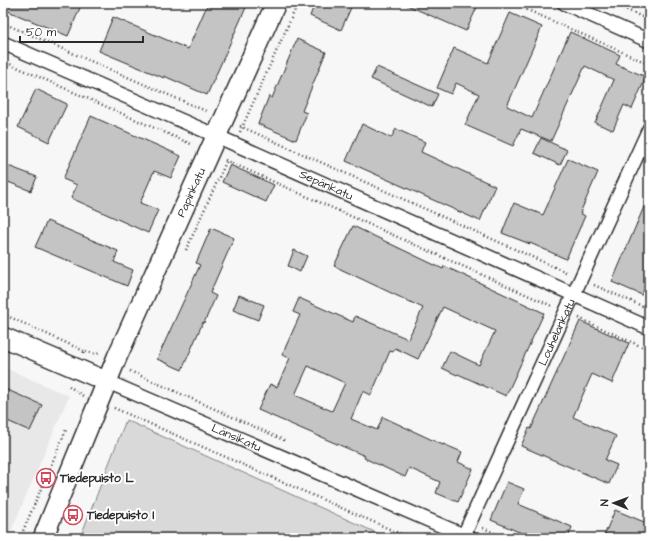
<svg xmlns="http://www.w3.org/2000/svg" width="652" height="541" font-family="'Architects Daughter',sans-serif">
  <rect width="100%" height="100%" fill="#f7f7f7"/>
  <filter id="ink" filterUnits="userSpaceOnUse"><feTurbulence type="fractalNoise" baseFrequency=".025" numOctaves="2"/><feDisplacementMap in="SourceGraphic" scale="8" xChannelSelector="R" yChannelSelector="G"/><feConvolveMatrix kernelMatrix="1 2 1 2 8 2 1 2 1" color-interpolation-filters="sRGB"/></filter>
  <g filter="url(#ink)">
    <path fill="#e8e8e8" d="M3 367 69 396 8 538H3Z"/>
    <path fill="#d9d9d9" stroke="#828282" d="M126 420 388 538H80Z"/>
    <g fill="#c4c4c4" stroke="#2b2b2b" fill-rule="evenodd">
      <path d="M3 3H82L68 36 3 9Z"/>
      <path d="M208 3H248L207 95 164 76V78L99 51 113 17 188 49Z"/>
      <path d="M315 3H353L341 30 310 16Z"/>
      <path d="M402 3H479L466 31Z"/>
      <path d="M510 13 542 27 507 106 532 118 570 32 620 55 616 64 646 77 632 109 624 105 613 130 595 123 614 80 585 66 551 141 521 129 513 146 465 125 479 94 456 83 451 94 437 88 454 48 488 63Z"/>
      <path d="M297 39 326 52 302 111 307 113 296 140 258 124 269 96 272 98Z"/>
      <path d="M377 67 438 94 432 107 371 79Z"/>
      <path d="M36 89 67 104 49 142 18 127Z"/>
      <path d="M91 116 181 156 171 178 154 171 140 203 158 210 148 233 71 198 77 185 63 179Z"/>
      <path d="M362 124 391 138 396 129 425 142 421 152 495 186 480 221 346 161Z"/>
      <path d="M541 138 567 150 560 165 534 153Z"/>
      <path d="M568 159 598 172 580 213 585 216 566 259 530 243V244L502 233 514 203 543 215Z"/>
      <path d="M3 164 37 177 31 191 3 180Z"/>
      <path d="M230 165 274 185 266 202 222 182Z"/>
      <path d="M649 195V278L642 295 612 282Z"/>
      <path d="M47 221 118 251 114 262 133 270 127 286 35 247Z"/>
      <path d="M353 226 443 269 444 266 544 313 506 396 458 374 457 375 442 368 450 351 479 365 495 331 443 307 418 359 395 348 393 352 390 351 371 395 363 391 351 419 377 430 383 417 443 445V444L462 452 458 462 473 469 458 502 436 493 440 482 409 468 405 477 364 458 365 456 258 410 270 384 277 387 290 358 282 355 300 315 293 312 299 298 353 322 355 316 408 339 423 308 334 266ZM308 366 345 383 332 411 295 395Z"/>
      <path d="M211 228 234 238 210 293 216 296 204 323 203 322 182 370 157 359 200 265 196 263Z"/>
      <path d="M294 250 307 256 300 272 288 266Z"/>
      <path d="M239 295 264 305 258 320 233 310Z"/>
      <path d="M580 321 629 343 612 383 592 374 573 417 616 436 605 460 617 465 609 484 521 446 529 428 531 429Z"/>
      <path d="M3 388 42 405 30 431 3 419Z"/>
      <path d="M507 482 524 489 518 504 572 527 568 538H533L491 520Z"/>
      <path d="M615 510 649 524V538H603Z"/>
    </g>
    <g fill="none" stroke-linecap="round" stroke-linejoin="round">
      <defs>
        <g id="street">
          <path d="M564 3 649 41"/>
          <path id="s1" d="M3 43 203 130 649 328"/>
          <path id="s2" d="M108 382 470 538"/>
          <path id="s3" d="M464 535 649 129"/>
        </g>
        <g id="secondary">
          <path d="M3 337 108 382"/>
          <path id="s4" d="M43 538 117 357 276 3"/>
        </g>
      </defs>
      <use href="#street" stroke="#2b2b2b" stroke-width="16"/>
      <use href="#secondary" stroke="#2b2b2b" stroke-width="22"/>
      <g stroke="#2b2b2b" stroke-width="2.5" stroke-dasharray="1 3" stroke-linecap="butt">
        <path d="M512 3 649 64"/>
        <path d="M612 3 649 20"/>
        <path d="M3 23 208 112"/>
        <path d="M3 61 193 145"/>
        <path d="M645 115 649 106"/>
        <path d="M240 126 568 273"/>
        <path d="M240 132 298 3"/>
        <path d="M225 160 552 306"/>
        <path d="M186 250 227 160"/>
        <path d="M594 285 649 309"/>
        <path d="M3 314 84 351"/>
        <path d="M579 318 649 350"/>
        <path d="M84 353V351L95 354 100 353"/>
        <path d="M130 371 286 441"/>
        <path d="M69 386 83 396"/>
        <path d="M114 408 410 538"/>
        <path d="M483 528 506 538"/>
        <path d="M20 538 66 430"/>
        <path d="M490 538 492 532"/>
      </g>
      <use href="#street" stroke="#fff" stroke-width="13"/>
      <use href="#secondary" stroke="#fff" stroke-width="19"/>
    </g>
  </g>
  <defs>
    <symbol id="bus-ring" viewBox="-11 -11 22 22"><circle r="9.5" fill="#fff" stroke="#d1495b" stroke-width="1.5"/><path d="M-5-6H5V4H4V6H2V4H-2V6H-4V4H-5ZM-3.5-4V0h7V-4ZM-3.5 1.2v1.5H-2V1.2ZM2 1.2v1.5H3.5V1.2Z" fill="#d1495b"/></symbol>
  </defs>
  <g fill-rule="evenodd">
    <use href="#bus-ring" x="35" y="467" width="22" height="22"/>
    <use href="#bus-ring" x="62" y="504" width="22" height="22"/>
  </g>
  <g text-anchor="middle" dominant-baseline="central" stroke-width="4" stroke-linejoin="round" paint-order="stroke">
    <g font-size="12" fill="#2b2b2b" stroke="#fff">
      <text stroke="none"><textPath href="#s1" startOffset="353">Sepänkatu</textPath></text>
      <text stroke="none"><textPath href="#s4" startOffset="376">Papinkatu</textPath></text>
      <text stroke="none"><textPath href="#s3" startOffset="223">Louhelankatu</textPath></text>
      <text stroke="none"><textPath href="#s2" startOffset="140">Länsikatu</textPath></text>
    </g>
    <g font-size="12" font-weight="bold" fill="#2b2b2b" stroke="#fff" text-anchor="start">
      <text x="60" y="478">Tiedepuisto L</text>
      <text x="87" y="515">Tiedepuisto I</text>
    </g>
  </g>
  <rect width="652" height="541" fill="none" stroke="#fff" stroke-width="16"/>
  <rect x="8" y="8" width="636" height="525" fill="none" stroke="#2b2b2b" stroke-width="1.5" filter="url(#ink)"/>
  <g transform="translate(614 503) rotate(271)" stroke="#ffffff" stroke-width="3" paint-order="stroke">
  <path d="M0-3L7 15L0 10L-7 15Z" fill="#2b2b2b"/>
  <text y="-6" font-size="11" font-weight="bold" text-anchor="middle" fill="#2b2b2b">N</text>
  </g>
  <path d="M20 36v6h123v-6" fill="none" stroke="#2b2b2b" stroke-width="2"/>
  <text x="26" y="36" font-size="12" fill="#2b2b2b" stroke="#ffffff" stroke-width="3" paint-order="stroke">50 m</text>
</svg>
